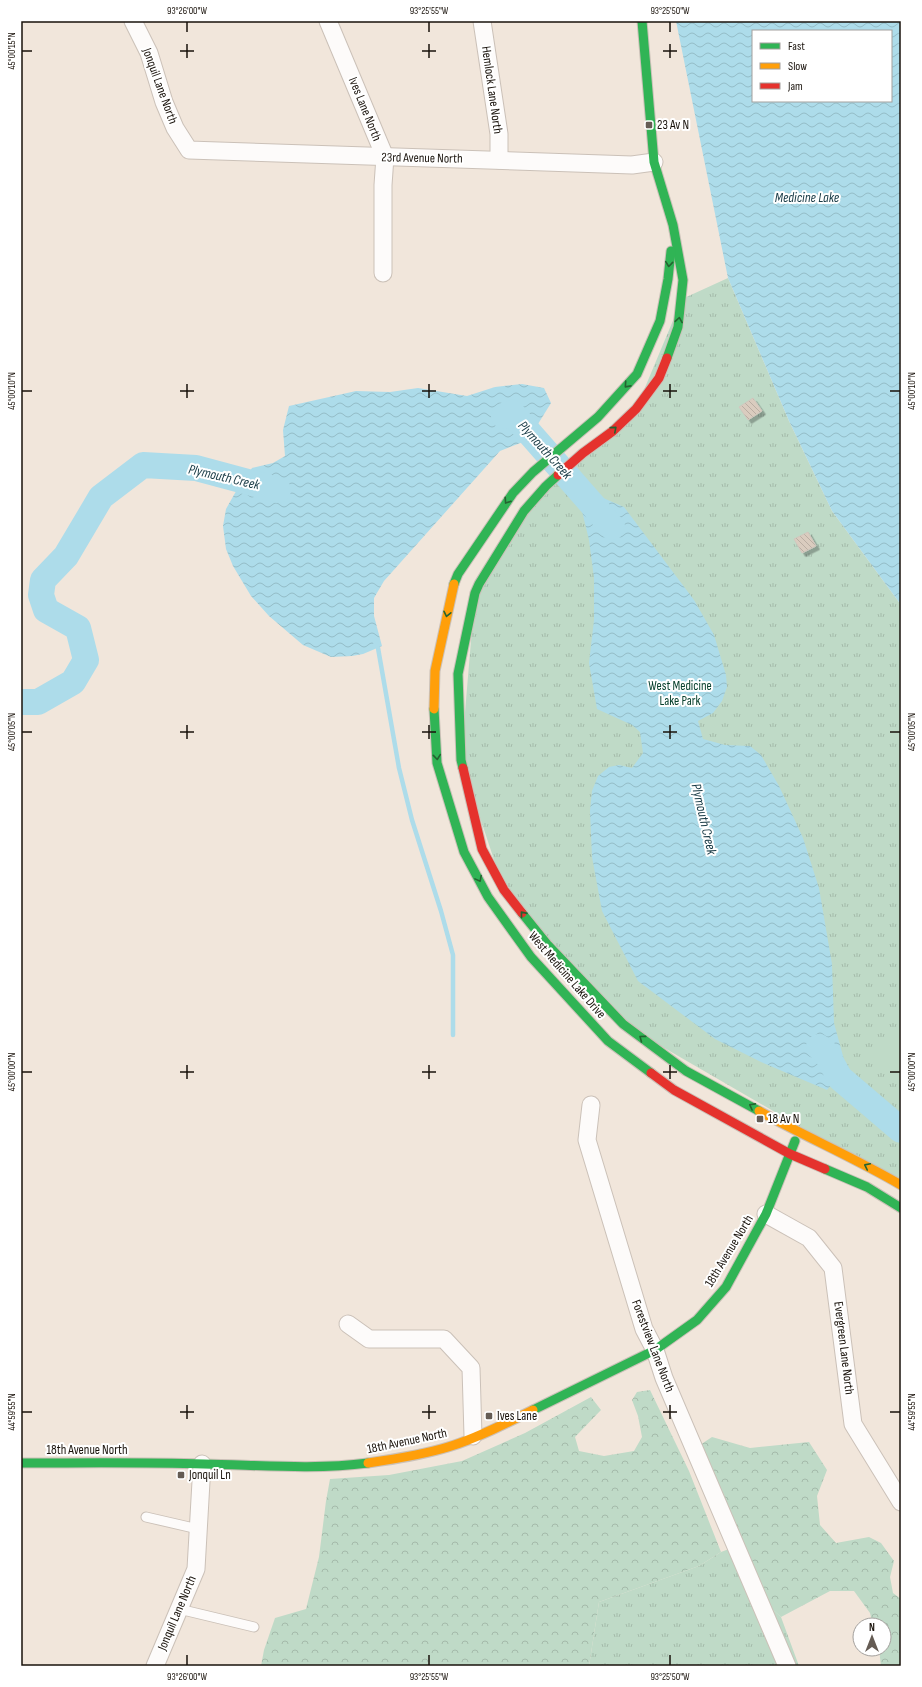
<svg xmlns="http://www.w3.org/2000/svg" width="922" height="1687" font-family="'Sofia Sans Condensed',sans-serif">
  <defs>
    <pattern id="forest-crowns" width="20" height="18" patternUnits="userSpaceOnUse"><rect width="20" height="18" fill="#bfdac7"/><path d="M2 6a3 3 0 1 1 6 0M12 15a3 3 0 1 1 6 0" fill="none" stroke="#a4baaa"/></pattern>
    <pattern id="park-tufts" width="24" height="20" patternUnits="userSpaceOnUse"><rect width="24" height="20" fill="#bfdac7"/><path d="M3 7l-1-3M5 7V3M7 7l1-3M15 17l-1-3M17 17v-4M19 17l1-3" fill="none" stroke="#a4baaa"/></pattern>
    <pattern id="water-waves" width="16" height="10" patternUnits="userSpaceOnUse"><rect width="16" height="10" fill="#addcea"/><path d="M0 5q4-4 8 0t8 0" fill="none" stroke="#94bcc7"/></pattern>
    <pattern id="building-back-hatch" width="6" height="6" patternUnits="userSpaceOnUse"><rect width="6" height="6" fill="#daccbf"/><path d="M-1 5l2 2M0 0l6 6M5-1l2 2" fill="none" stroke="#baaea3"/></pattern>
    <filter id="shadow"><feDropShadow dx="3.5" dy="3.5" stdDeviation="0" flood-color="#0004"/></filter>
  </defs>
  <rect width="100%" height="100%" fill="#f1e6db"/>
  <g fill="url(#forest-crowns)">
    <path d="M650 1390 689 1471 721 1552 699 1566 599 1602 589 1666H261L264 1650 275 1618 306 1609 319 1557 326 1501 330 1479 389 1475 462 1461 525 1433 591 1397 601 1410 575 1437 579 1451 604 1456 634 1451 642 1437 638 1416 632 1400 637 1392Z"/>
    <path d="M712 1437 750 1448 809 1442 827 1470 817 1496 820 1525 836 1543 869 1537 881 1543 894 1561 890 1577 893 1593 901 1599V1666H881L879 1649H884V1625H873L870 1613 854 1591H830L781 1617 771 1608 700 1445Z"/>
  </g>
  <g fill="url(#park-tufts)">
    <path d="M728 278 789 421 832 511 901 605V1185L623 1024 504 890 461 760 475 593 524 511 636 409 682 299Z"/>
    <path d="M742 1544 771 1608 781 1617 799 1666H589L599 1602 699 1566 721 1552Z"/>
  </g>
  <rect fill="#bfdac7" x="877" y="1040" width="24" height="29"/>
  <g fill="url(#water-waves)" fill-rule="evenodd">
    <path d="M676 21H901V605L832 511 789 421 728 278ZM753 31H891V101H753Z"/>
    <path d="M522 384 544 388 551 403 538 424 523 442 500 451 384 581 374 598V616L382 646 363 654 352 656 331 657 303 645 269 616 251 596 233 566 226 549 223 526 226 509 235 493 252 468 273 463 285 456 283 430 289 406 356 391 390 392 418 388 467 396 495 387Z"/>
    <path d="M594 494 624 507 694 600 714 635 726 675 727 687 722 701 713 713 698 721 703 739 725 745 750 746 761 755 779 786 803 838 819 888 832 964 834 1023 846 1067 827 1090 761 1062 715 1039 638 981 602 911 592 857 590 811 592 791 598 776 609 767 619 765 632 768 643 753 640 732 632 725 597 709 589 663 594 620V578L589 540 581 507Z"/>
  </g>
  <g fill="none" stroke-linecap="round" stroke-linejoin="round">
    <path stroke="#addcea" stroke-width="4.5" d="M375 642 378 648 399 768 412 820 441 911 453 955V1035"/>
    <g stroke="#addcea" stroke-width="26">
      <path d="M504 416 512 413 612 527"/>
      <path d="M21 702H38L73 682 86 660 78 628 46 610 41 595 43 580 66 556 101 497 143 465 196 468 278 490"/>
      <path d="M819 1047 826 1053 840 1078 901 1130"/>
    </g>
  </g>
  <g fill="url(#building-back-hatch)" stroke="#d0c7be" filter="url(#shadow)">
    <path d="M753 398 762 411 748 420 739 407Z"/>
    <path d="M808 532 816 546 802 553 794 539Z"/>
  </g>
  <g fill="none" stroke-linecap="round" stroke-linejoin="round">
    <defs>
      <g id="lane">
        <path d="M146 1517 198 1529"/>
        <path d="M179 1609 254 1627"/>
      </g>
      <g id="street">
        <path d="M133 21 149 53 164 102 175 128 189 150 632 165 654 162"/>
        <path d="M328 21 385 157 383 185V273"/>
        <path d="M482 21 499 134V160"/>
        <path d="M591 1105 587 1140 644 1329 655 1350 664 1378 787 1666"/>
        <path d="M766 1214 809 1238 833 1268 853 1424 901 1502"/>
        <path d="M348 1324 369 1339H444L471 1368 473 1436"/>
        <path d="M155 1666 196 1569 202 1464"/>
      </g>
      <g id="fast">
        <path d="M642 21 654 162 673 225 683 280 678 327 667 358"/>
        <path d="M454 584 458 574 513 493 533 472 598 417 637 374 660 321 668 279 671 251"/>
        <path d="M434 709 437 763 464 852 488 897 531 957 608 1041 651 1073"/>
        <path d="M463 768 461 760 458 674 475 593 479 584 524 511 546 486 558 475"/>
        <path d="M522 913 547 944 623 1024 686 1071 759 1111"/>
        <path d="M825 1169 867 1187 901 1208"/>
        <path d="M533 1410 655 1350 697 1320 726 1287 766 1214 795 1141"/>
        <path d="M21 1463C82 1463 143 1462 204 1464 259 1465 314 1470 368 1463"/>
      </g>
      <g id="slow">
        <path d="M434 709 435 671 454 584"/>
        <path d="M759 1111C806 1137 855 1158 901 1185"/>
        <path d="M368 1463C395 1459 422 1455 448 1447 475 1439 507 1423 533 1410"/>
      </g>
      <g id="jam">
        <path d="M558 475 583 453 613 431 636 409 659 378 667 358"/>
        <path d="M463 768 482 849 504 890 522 913"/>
        <path d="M651 1073 674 1090 790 1154 825 1169"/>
      </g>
    </defs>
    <use href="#lane" stroke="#cbc1b8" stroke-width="11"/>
    <use href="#street" stroke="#cbc1b8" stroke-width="19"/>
    <use href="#fast" stroke="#cbc1b8" stroke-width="11"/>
    <use href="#slow" stroke="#cbc1b8" stroke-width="11"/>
    <use href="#jam" stroke="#cbc1b8" stroke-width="11"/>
    <use href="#lane" stroke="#fdfbfa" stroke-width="9"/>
    <use href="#street" stroke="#fdfbfa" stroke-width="17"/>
    <use href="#fast" stroke="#30b455" stroke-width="9"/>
    <use href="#slow" stroke="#ff9f0a" stroke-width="9"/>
    <use href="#jam" stroke="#e5322d" stroke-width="9"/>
  </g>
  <defs><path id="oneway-chevron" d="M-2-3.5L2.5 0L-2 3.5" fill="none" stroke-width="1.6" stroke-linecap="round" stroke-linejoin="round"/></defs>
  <g stroke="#246330">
    <use href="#oneway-chevron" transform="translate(669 264) rotate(96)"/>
    <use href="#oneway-chevron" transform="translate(679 320) rotate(-81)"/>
    <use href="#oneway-chevron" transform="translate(627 385) rotate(132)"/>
    <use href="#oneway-chevron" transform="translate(614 429) rotate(-41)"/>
    <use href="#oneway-chevron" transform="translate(507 501) rotate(124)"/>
    <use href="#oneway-chevron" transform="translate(447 614) rotate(102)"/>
    <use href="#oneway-chevron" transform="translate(437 757) rotate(84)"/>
    <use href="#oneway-chevron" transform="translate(479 879) rotate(62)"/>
    <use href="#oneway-chevron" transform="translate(523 914) rotate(-129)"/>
    <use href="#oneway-chevron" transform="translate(642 1038) rotate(-143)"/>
    <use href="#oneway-chevron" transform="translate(752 1106) rotate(-152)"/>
    <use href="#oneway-chevron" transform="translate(867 1166) rotate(-154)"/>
  </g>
  <path fill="none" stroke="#19120b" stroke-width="1.5" d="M187 22V32M429 22V32M670 22V32M187 44V58M429 44V58M670 44V58M22 51H32M180 51H194M422 51H436M663 51H677M187 384V398M429 384V398M670 384V398M22 391H32M180 391H194M422 391H436M663 391H677M890 391H900M187 725V739M429 725V739M670 725V739M22 732H32M180 732H194M422 732H436M663 732H677M890 732H900M187 1065V1079M429 1065V1079M670 1065V1079M22 1072H32M180 1072H194M422 1072H436M663 1072H677M890 1072H900M187 1405V1419M429 1405V1419M670 1405V1419M22 1412H32M180 1412H194M422 1412H436M663 1412H677M890 1412H900M187 1655V1665M429 1655V1665M670 1655V1665"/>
  <g fill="#655c54" stroke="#fff" stroke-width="1.5">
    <rect x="645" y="121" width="8" height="8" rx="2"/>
    <rect x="756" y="1115" width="8" height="8" rx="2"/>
    <rect x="485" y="1412" width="8" height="8" rx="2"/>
    <rect x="177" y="1471" width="8" height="8" rx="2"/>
  </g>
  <g text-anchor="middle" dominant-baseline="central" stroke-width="4" stroke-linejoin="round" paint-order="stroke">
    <g font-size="13" fill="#19120b" stroke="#fff">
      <text transform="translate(160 86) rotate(70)">Jonquil Lane North</text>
      <text transform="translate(492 90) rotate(82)">Hemlock Lane North</text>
      <text transform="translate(365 109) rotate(68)">Ives Lane North</text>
      <text transform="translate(422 158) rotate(1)">23rd Avenue North</text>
      <text transform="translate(567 975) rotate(49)">West Medicine Lake Drive</text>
      <text transform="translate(729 1251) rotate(-59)">18th Avenue North</text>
      <text transform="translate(653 1346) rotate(69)">Forestview Lane North</text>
      <text transform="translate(844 1348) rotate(83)">Evergreen Lane North</text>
      <text transform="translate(407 1441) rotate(-12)">18th Avenue North</text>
      <text x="87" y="1450">18th Avenue North</text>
      <text transform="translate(177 1613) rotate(-67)">Jonquil Lane North</text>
    </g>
    <g font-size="13" fill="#19120b" stroke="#fff" text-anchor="start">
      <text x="657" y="125">23 Av N</text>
      <text x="768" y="1119">18 Av N</text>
      <text x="497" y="1416">Ives Lane</text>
      <text x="189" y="1475">Jonquil Ln</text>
    </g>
    <g font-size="13" fill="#07402d" stroke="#fff">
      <text x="680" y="686">West Medicine<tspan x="680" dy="15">Lake Park</tspan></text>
    </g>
    <g font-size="14" font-style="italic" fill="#173944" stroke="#fff">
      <text x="807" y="197">Medicine Lake</text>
      <text transform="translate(545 450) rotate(48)">Plymouth Creek</text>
      <text transform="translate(224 477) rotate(13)">Plymouth Creek</text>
      <text transform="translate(704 819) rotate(77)">Plymouth Creek</text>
    </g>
  </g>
  <rect width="922" height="1687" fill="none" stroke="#ffffff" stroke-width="44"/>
  <rect x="752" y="30" width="140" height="72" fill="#ffffff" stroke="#a3a09d"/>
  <rect x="760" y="43" width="20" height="6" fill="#30b455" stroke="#a3a09d"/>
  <text x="788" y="50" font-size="12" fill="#19120b">Fast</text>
  <rect x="760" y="63" width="20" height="6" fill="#ff9f0a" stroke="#a3a09d"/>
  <text x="788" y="70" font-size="12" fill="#19120b">Slow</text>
  <rect x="760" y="83" width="20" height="6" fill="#e5322d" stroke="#a3a09d"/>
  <text x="788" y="90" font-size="12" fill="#19120b">Jam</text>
  <g transform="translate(872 1637)"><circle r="19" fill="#ffffff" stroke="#a3a09d"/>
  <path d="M0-3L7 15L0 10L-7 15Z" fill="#655c54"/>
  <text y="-6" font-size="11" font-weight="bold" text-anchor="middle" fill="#19120b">N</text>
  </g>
  <rect x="22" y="22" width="878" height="1643" fill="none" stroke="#19120b" stroke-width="1.5"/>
  <g font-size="10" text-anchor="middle" fill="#19120b">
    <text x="187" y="14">93°26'00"W</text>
    <text x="429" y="14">93°25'55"W</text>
    <text x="670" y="14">93°25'50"W</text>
    <text transform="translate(11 51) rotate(-90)" y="4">45°00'15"N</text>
    <text transform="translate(11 391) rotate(-90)" y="4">45°00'10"N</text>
    <text transform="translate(911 391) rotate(-90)" y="4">45°00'10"N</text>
    <text transform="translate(11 732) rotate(-90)" y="4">45°00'05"N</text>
    <text transform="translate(911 732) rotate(-90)" y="4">45°00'05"N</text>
    <text transform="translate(11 1072) rotate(-90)" y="4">45°00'00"N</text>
    <text transform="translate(911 1072) rotate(-90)" y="4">45°00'00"N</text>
    <text transform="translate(11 1412) rotate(-90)" y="4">44°59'55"N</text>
    <text transform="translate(911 1412) rotate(-90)" y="4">44°59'55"N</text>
    <text x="187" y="1680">93°26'00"W</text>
    <text x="429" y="1680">93°25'55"W</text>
    <text x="670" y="1680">93°25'50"W</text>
  </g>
</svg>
